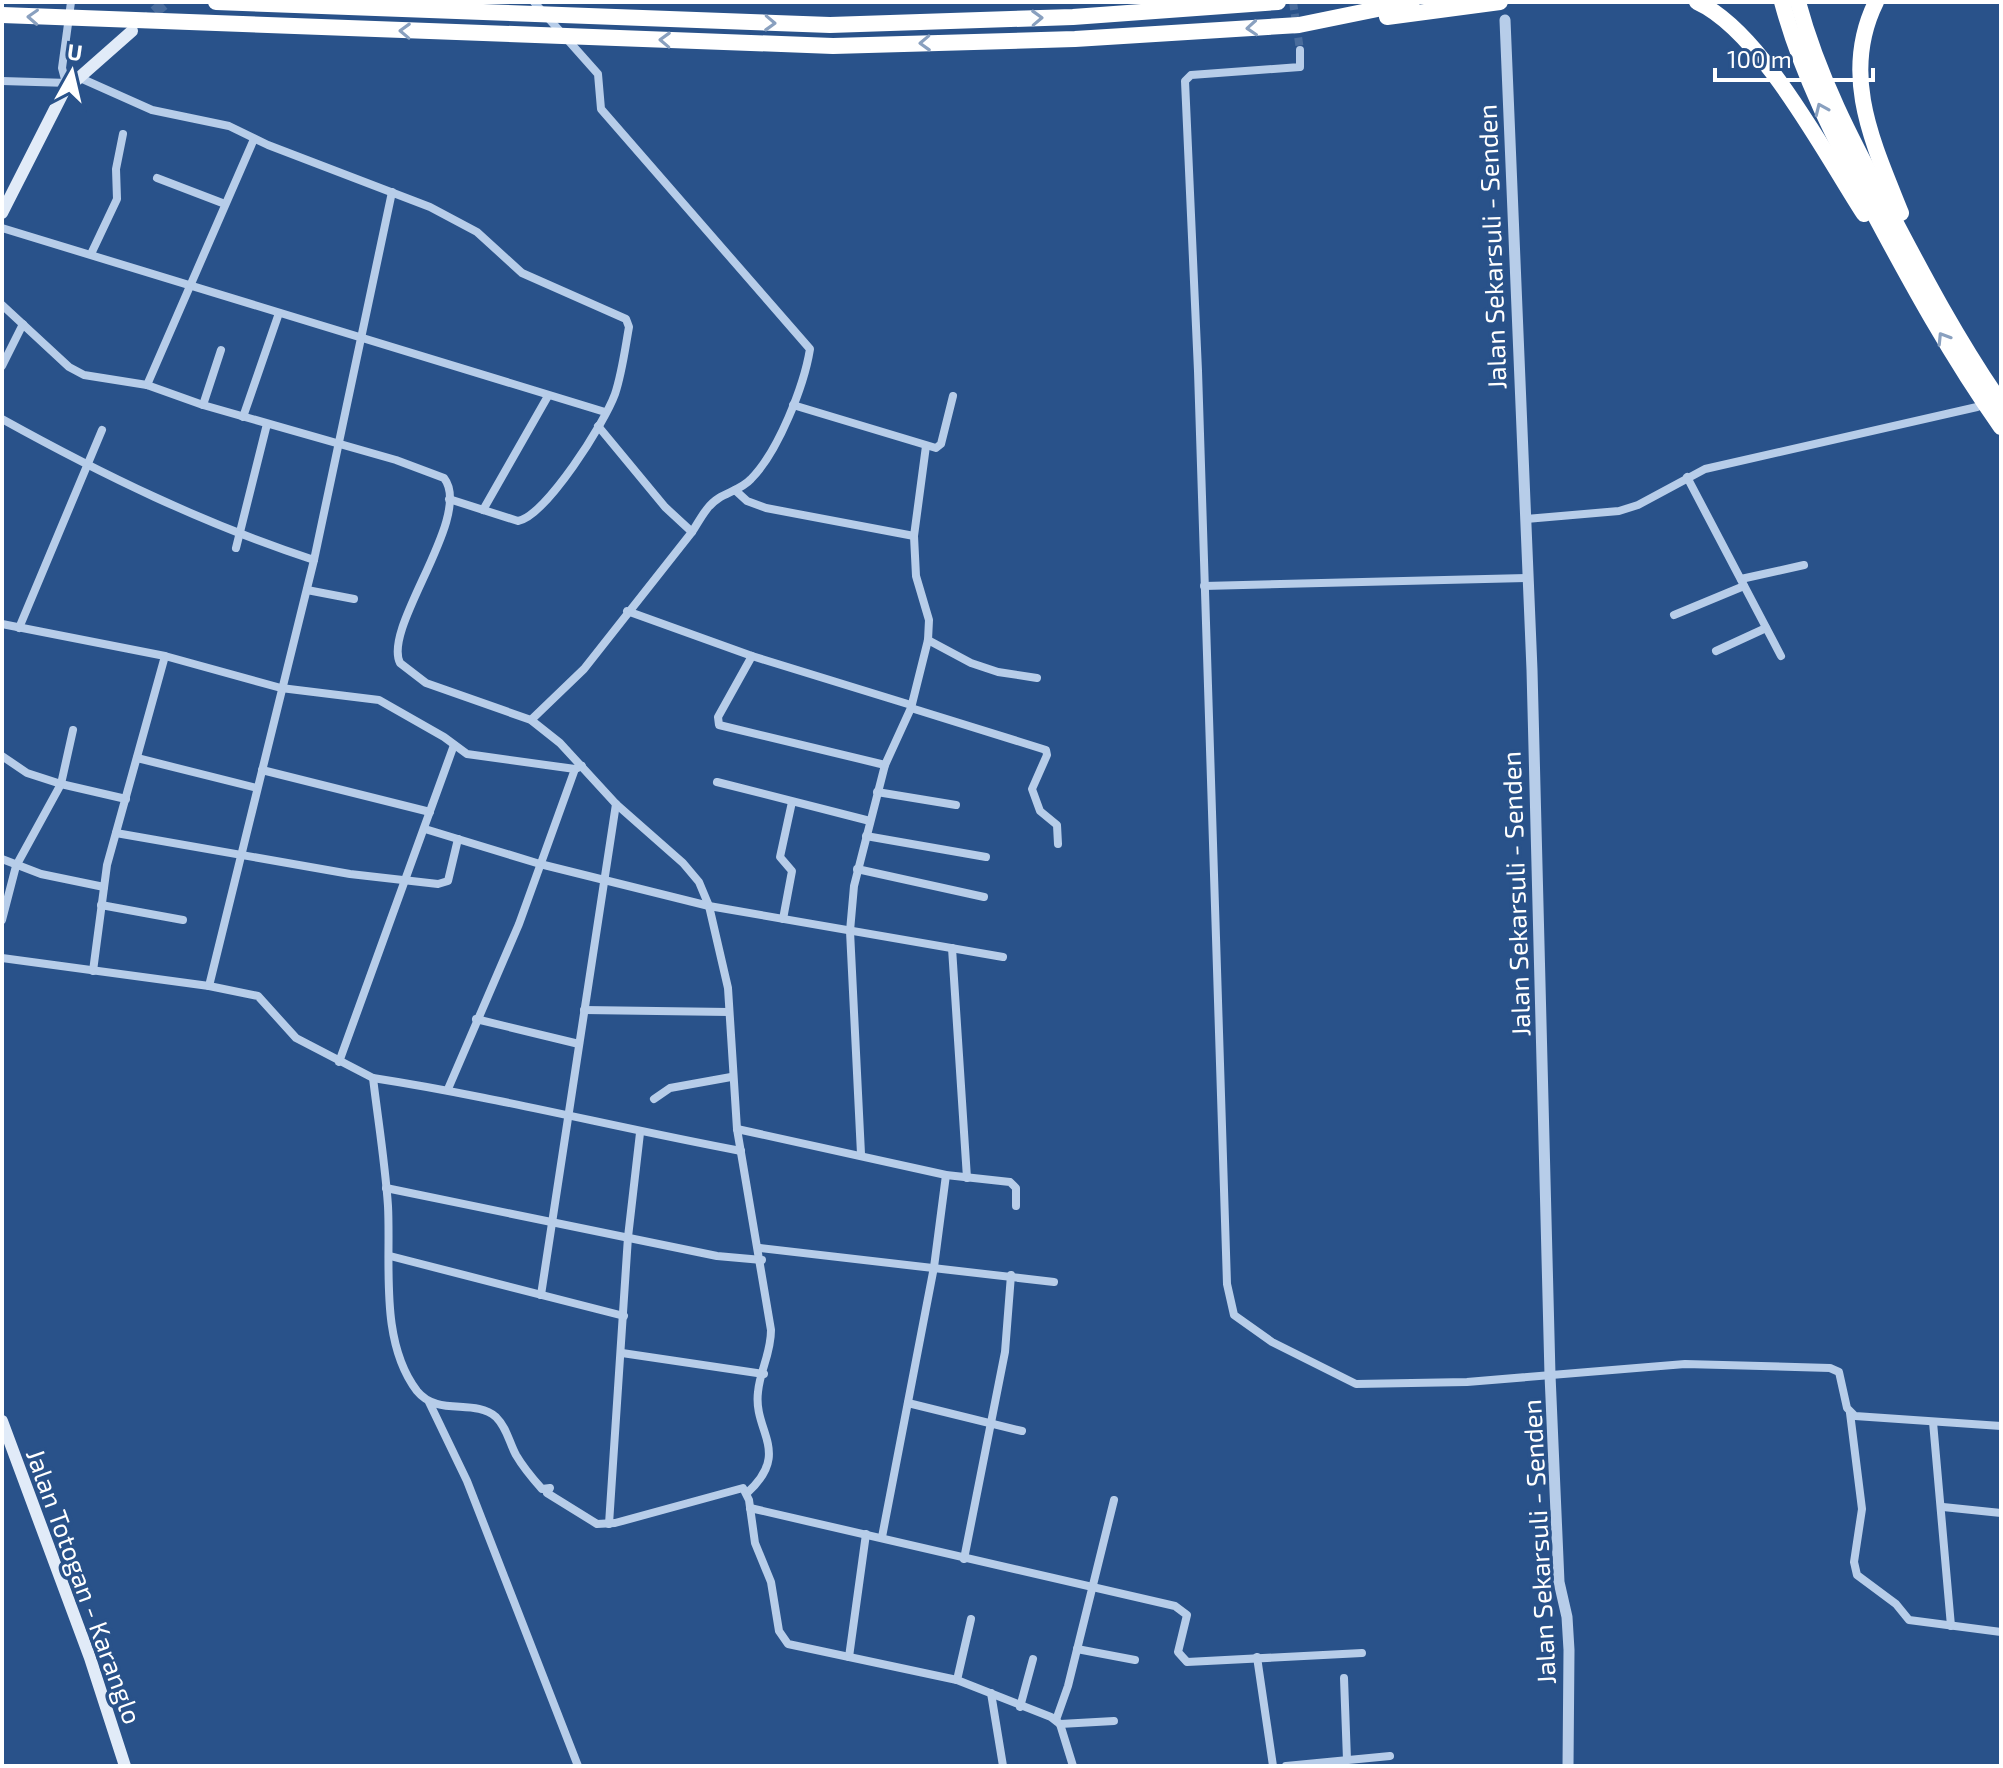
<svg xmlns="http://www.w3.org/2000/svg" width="2003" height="1768" font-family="'Exo 2',sans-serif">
  <rect width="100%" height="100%" fill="#29528a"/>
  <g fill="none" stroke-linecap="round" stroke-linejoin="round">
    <path stroke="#496c9c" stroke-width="8" stroke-dasharray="8 4" stroke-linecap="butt" d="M1293 2 1300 50"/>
    <path stroke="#496c9c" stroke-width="12" stroke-dasharray="12 6" stroke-linecap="butt" d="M141 24 166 2"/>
    <g stroke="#b7cde9" stroke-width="8">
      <path d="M1300 50V67L1191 75 1185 81 1198 371 1227 1284 1234 1315 1272 1342 1356 1384 1467 1382 1685 1364 1830 1368 1839 1372 1847 1408 1855 1416 2001 1426"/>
      <path d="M78 77 152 110 229 126 268 145 430 207 477 232 522 273 626 319 629 327C625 349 622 373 615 394 605 422 546 516 518 521L449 499"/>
      <path d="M2 81 69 83"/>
      <path d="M66 83 62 68 71 2"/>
      <path d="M157 178 225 204"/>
      <path d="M2 228 605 412"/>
      <path d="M91 254 117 199 116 169 123 134"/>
      <path d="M2 305 69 367 84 375 147 385 203 405 396 460 444 478C474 516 382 627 400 663L426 683 531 720 560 743 616 804 683 863 699 882 709 906 728 988 737 1129 771 1330C771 1354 760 1370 758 1392 753 1432 792 1452 747 1493"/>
      <path d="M2 366 23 324"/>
      <path d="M147 385 254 139"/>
      <path d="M203 405 221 350"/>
      <path d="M793 405 936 448 941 444 953 396"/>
      <path d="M243 417 279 313"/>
      <path d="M2 419C103 475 204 524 314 560"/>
      <path d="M598 426 665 507 692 532"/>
      <path d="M1687 477 1781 656"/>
      <path d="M735 490 747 501 766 508 914 536"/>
      <path d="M483 510 548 396"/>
      <path d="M1526 519 1619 511 1638 505 1705 469 1977 407"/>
      <path d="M236 548 267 424"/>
      <path d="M1741 579 1804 565"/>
      <path d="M1204 586 1527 578"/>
      <path d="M307 590 354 599"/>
      <path d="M627 611 752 656 911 705"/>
      <path d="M1674 615 1744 586"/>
      <path d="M2 624 165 656 281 688 379 700 444 737 467 754 575 769 582 766"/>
      <path d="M19 628 102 430"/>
      <path d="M928 640 971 663 998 672 1037 678"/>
      <path d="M1716 651 1766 628"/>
      <path d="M752 656 718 717 719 725 885 765"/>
      <path d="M911 708 1046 750 1047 755 1032 789 1040 811 1057 825 1058 844"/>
      <path d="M531 720 584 669 692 532C700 520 706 506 719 498 729 492 743 488 751 479 778 452 804 386 810 349L601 109 598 74 534 2"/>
      <path d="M2 756 27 773 61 784 73 730"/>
      <path d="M137 758 257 788"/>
      <path d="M262 770 430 812"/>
      <path d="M717 782 870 821"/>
      <path d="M877 792 956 805"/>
      <path d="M425 829 540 864 709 906 1003 957"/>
      <path d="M116 833 350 874 438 884 448 881 458 839"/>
      <path d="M866 836 986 857"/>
      <path d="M2 859 41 874 104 887"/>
      <path d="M857 869 984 897"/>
      <path d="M101 905 183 920"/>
      <path d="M783 919 792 871 780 857 792 802"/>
      <path d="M2 920 16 866 61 784 126 799"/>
      <path d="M952 948 967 1178"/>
      <path d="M2 958 209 986 258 996 296 1038 373 1078C378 1120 385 1162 388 1206 391 1264 379 1341 417 1391 438 1417 474 1398 496 1417 507 1428 509 1442 516 1455 523 1467 533 1479 542 1489L550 1488 547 1493 597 1524 615 1523 743 1488 749 1500 755 1543 771 1582 779 1631 788 1644 957 1680 1051 1717 1060 1724 1073 1766"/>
      <path d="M93 971 107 865 165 656"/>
      <path d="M209 986 314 560 392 192"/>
      <path d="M584 1010 729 1012"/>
      <path d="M476 1019 579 1044"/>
      <path d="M339 1062 454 745"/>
      <path d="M373 1078C496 1097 618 1128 741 1151"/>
      <path d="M448 1089 519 924 575 769"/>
      <path d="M654 1099 670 1088 731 1077"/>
      <path d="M737 1129 946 1175 1010 1182 1016 1188V1206"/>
      <path d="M861 1154 850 931 854 886 885 765 911 708 928 640 929 620 916 576 914 536 926 446"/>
      <path d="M386 1188 717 1256 762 1260"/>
      <path d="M760 1248 1054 1282"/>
      <path d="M390 1256 624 1316"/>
      <path d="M541 1295 616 804"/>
      <path d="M622 1353 764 1374"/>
      <path d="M429 1402 467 1481 578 1766"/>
      <path d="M908 1403 1022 1431"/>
      <path d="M1850 1413 1862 1509 1854 1562 1857 1575 1896 1604 1909 1620 2001 1632"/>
      <path d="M1933 1422 1951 1626"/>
      <path d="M1943 1507 2001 1513"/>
      <path d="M750 1508 1175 1606 1187 1615 1178 1652 1187 1662 1362 1653"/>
      <path d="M609 1524 628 1237 640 1133"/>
      <path d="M882 1537 934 1267 946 1175"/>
      <path d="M964 1559 1005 1352 1011 1275"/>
      <path d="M1077 1649 1135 1660"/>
      <path d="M849 1657 866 1534"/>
      <path d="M1257 1657 1273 1766"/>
      <path d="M1344 1678 1347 1760"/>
      <path d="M957 1680 971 1619"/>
      <path d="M991 1693 1003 1766"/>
      <path d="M1020 1707 1033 1659"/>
      <path d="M1056 1720 1068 1686 1114 1500"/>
      <path d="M1060 1724 1114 1721"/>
      <path d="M1286 1766 1390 1756"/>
    </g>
    <path stroke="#b7cde9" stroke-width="11" d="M1505 20 1532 670 1550 1375 1559 1582 1567 1617 1569 1650 1568 1766"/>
    <g stroke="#e1ebf8" stroke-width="12">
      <path d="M2 213 64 91 132 31"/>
      <path d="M2 1421 90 1658 125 1766"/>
    </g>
    <g stroke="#fff" stroke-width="16">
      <path d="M216 2 830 25 1073 17 1278 2"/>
      <path d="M1697 2C1761 31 1825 154 1864 214"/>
      <path d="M1782 2C1802 76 1836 141 1871 208 1911 283 1952 358 2001 427"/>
      <path d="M1798 2C1818 76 1852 141 1888 208 1923 275 1958 341 2001 403"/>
      <path d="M1876 2C1840 75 1873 143 1901 213"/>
      <path d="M2 15 833 46 1075 39 1299 25 1412 2"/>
      <path d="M1387 17 1500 2"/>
    </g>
  </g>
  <defs><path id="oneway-chevron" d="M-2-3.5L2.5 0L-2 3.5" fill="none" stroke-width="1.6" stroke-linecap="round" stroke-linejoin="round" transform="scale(2)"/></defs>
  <g stroke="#89a0bf">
    <use href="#oneway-chevron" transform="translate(33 17) rotate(-177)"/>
    <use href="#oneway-chevron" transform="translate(1037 18) rotate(-2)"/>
    <use href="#oneway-chevron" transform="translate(770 23) rotate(2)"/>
    <use href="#oneway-chevron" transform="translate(1252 28) rotate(176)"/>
    <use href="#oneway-chevron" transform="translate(405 31) rotate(-178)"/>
    <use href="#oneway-chevron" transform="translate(665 40) rotate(-178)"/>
    <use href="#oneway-chevron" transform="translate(925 43) rotate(178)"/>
    <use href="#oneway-chevron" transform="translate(1821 109) rotate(-114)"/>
    <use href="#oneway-chevron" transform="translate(1943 338) rotate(-122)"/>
  </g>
  <g text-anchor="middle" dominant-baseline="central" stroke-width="7" stroke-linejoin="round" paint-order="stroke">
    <g font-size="26" fill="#fff" stroke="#29528a">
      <text transform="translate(1491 247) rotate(-92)">Jalan Sekarsuli - Senden</text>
      <text transform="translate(1515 894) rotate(-92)">Jalan Sekarsuli - Senden</text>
      <text transform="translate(1538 1542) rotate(-93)">Jalan Sekarsuli - Senden</text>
      <text transform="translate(85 1586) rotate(70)">Jalan Totogan - Karanglo</text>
    </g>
  </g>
  <rect width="2003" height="1768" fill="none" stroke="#ffffff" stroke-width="8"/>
  <g transform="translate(72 72) rotate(8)" stroke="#29528a" stroke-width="6" paint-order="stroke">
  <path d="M0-6L14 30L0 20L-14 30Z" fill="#ffffff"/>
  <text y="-12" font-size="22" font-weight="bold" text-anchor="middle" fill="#ffffff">U</text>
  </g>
  <path d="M1715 68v12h158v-12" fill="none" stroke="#ffffff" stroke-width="4"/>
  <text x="1727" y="68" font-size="24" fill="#ffffff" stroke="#29528a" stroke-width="6" paint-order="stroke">100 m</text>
</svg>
